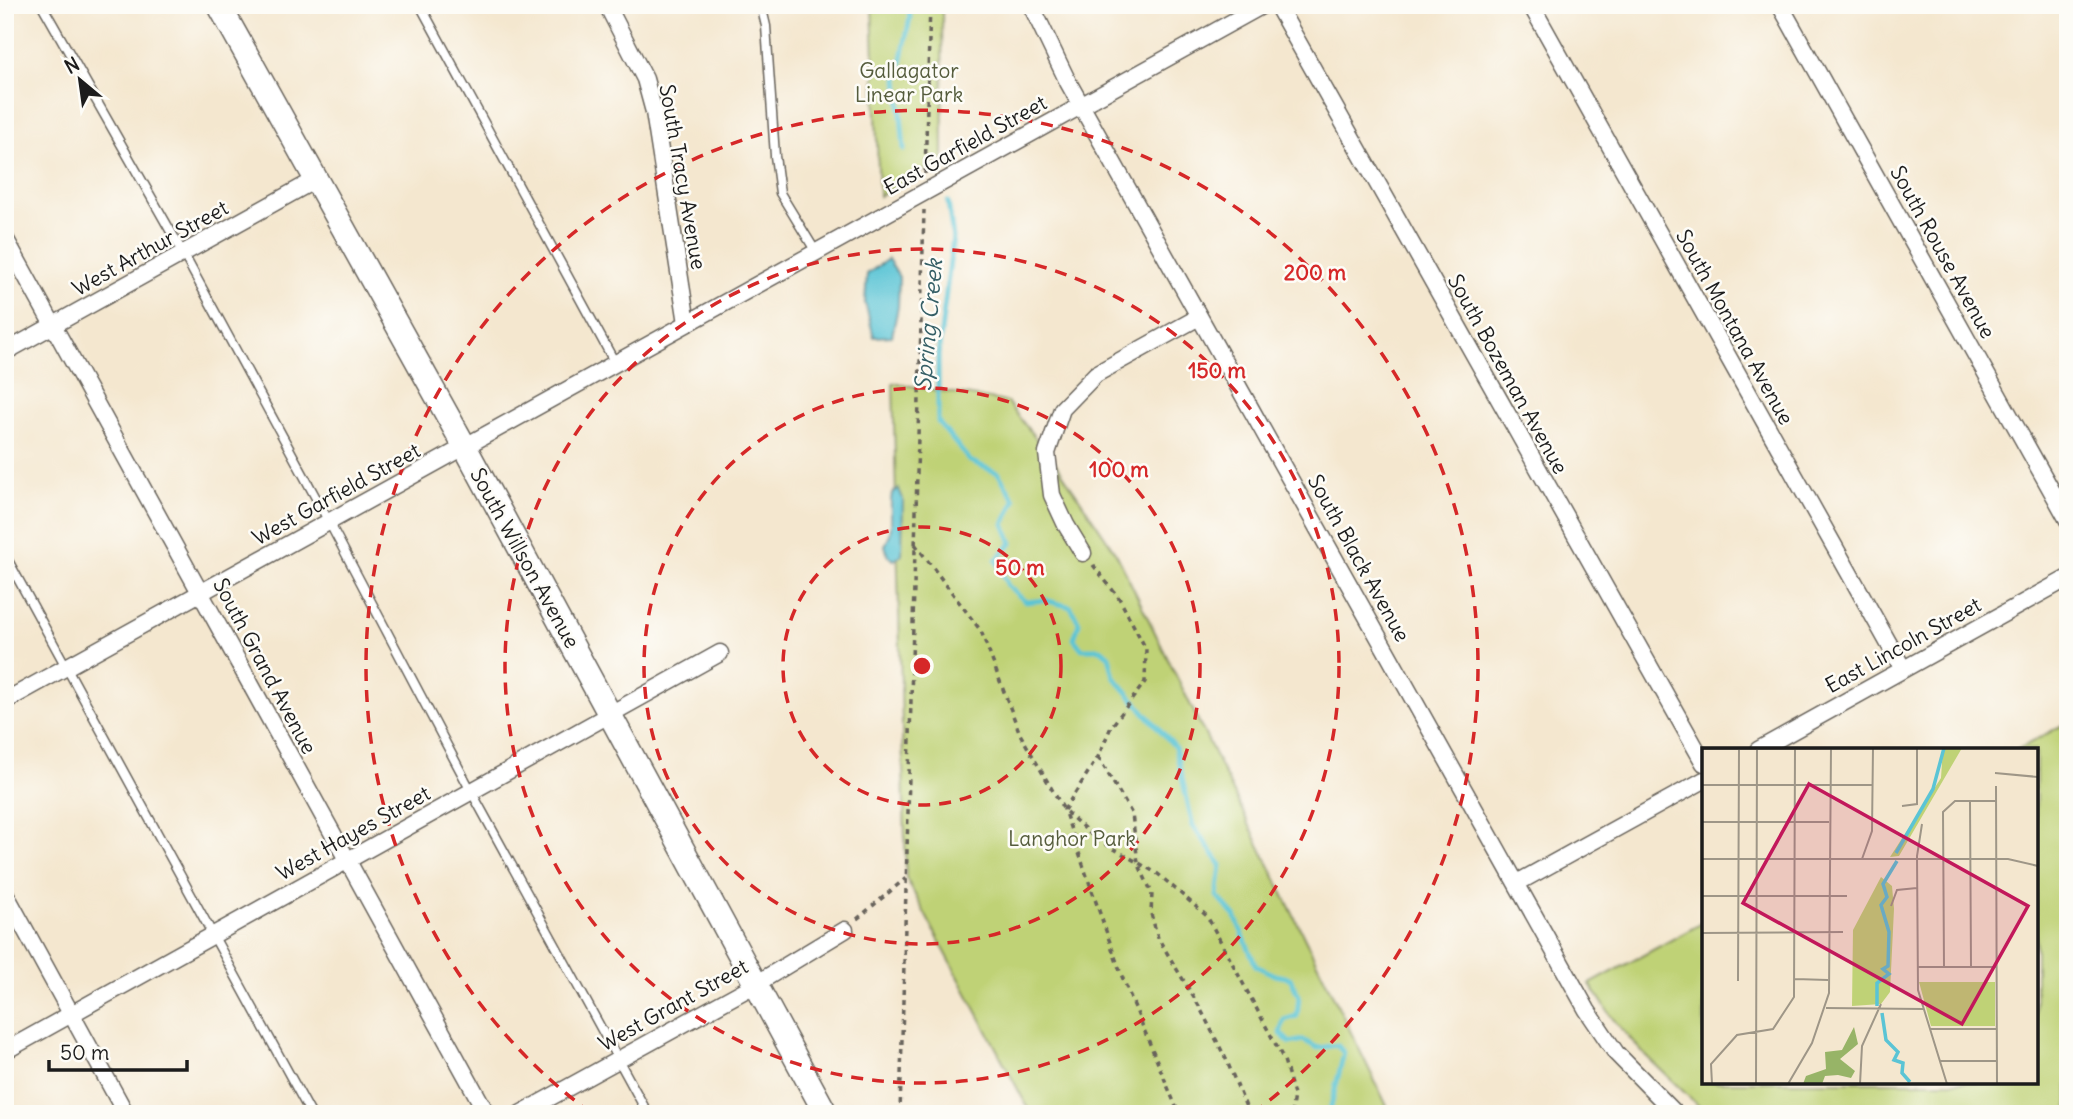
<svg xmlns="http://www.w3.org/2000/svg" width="2073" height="1119" font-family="Delius,sans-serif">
  <rect width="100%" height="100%" fill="#fdfcf7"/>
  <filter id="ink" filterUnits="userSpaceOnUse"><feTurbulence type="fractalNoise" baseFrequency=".0143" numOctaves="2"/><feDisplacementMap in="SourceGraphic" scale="14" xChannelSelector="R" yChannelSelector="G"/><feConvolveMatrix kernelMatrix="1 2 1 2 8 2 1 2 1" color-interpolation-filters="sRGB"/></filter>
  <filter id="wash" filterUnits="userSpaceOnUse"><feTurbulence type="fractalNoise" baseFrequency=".00686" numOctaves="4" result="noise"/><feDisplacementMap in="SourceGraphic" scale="28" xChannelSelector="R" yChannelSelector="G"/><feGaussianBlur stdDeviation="1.57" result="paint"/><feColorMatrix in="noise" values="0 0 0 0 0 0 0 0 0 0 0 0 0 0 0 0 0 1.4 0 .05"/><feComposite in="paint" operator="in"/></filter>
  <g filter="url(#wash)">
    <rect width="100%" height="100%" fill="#f4e7cf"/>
    <g fill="#bfd276" stroke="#6e7749" stroke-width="2">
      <path d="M872 5H942L943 159 879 196Z"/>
      <path d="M893 383 1007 402 1059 468 1117 555 1391 1114H1031L906 878Z"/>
      <path d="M2068 722V1114H1707L1642 1052 1613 1019 1590 984 1704 922V1082H2036V750H2017Z"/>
    </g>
    <g fill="#5ac4d5" stroke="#3b7078" stroke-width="2">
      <path d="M888 259 899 277 898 307 892 336 874 337 865 303 867 274Z"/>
      <path d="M899 489 903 499 902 555 894 560 888 556 885 545C896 528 888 513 892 493Z"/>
    </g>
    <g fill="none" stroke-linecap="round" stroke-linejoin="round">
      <g stroke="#5ac4d5" stroke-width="5">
        <path d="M904 150 898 79 910 17 908 5"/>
        <path d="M948 202 953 238 938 355V422L970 461 998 473 1015 500 1004 524 1012 543 996 560 1008 586 1026 602 1045 600 1071 607 1079 623 1074 639 1082 649H1101L1109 656 1114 677 1175 747 1193 826 1221 865 1217 896 1235 916 1256 966 1275 975 1290 978 1299 996 1297 1016 1284 1020 1280 1033 1290 1043 1303 1040 1318 1048 1337 1045 1344 1053 1329 1114"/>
      </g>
    </g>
  </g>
  <g filter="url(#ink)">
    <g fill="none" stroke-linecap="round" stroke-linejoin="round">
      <defs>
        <g id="lane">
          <path d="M42 5 183 253 329 522 471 791 648 1114"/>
          <path d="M420 5 615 363"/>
          <path d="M761 5 766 26 775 156 780 193 816 252"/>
          <path d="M5 555 311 1114"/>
        </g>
        <g id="street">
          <path d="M607 5 645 79 654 112 687 323"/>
          <path d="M1031 5 1068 82 1587 1010 1616 1053 1676 1114"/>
          <path d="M1277 5 1704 763"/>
          <path d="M1531 5 1903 669"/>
          <path d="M1780 5 2068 520"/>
          <path d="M5 238 487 1114"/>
          <path d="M5 352 315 180"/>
          <path d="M1083 553 1066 525 1052 495 1047 453 1062 409 1096 374 1199 317"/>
          <path d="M5 701 1263 5"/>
          <path d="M1758 750 2068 578"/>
          <path d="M1517 883 1704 780"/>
          <path d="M5 893 126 1114"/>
          <path d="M5 1051 720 653"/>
          <path d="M520 1114 756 984 845 930"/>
        </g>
        <path id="secondary" d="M219 5 465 447 826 1114"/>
      </defs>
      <use href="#lane" stroke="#68635b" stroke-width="11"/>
      <use href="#street" stroke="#68635b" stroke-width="19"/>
      <use href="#secondary" stroke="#68635b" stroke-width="26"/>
      <g stroke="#68635b" stroke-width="3.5" stroke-dasharray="5 5" stroke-linecap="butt">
        <path d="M925 174 930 5"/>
        <path d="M915 544 981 631 1020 734 1064 810 1095 838 1158 874 1207 916 1284 1060 1294 1095 1291 1114"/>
        <path d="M1093 565 1119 598 1146 649 1145 682 1111 727 1098 757 1064 810 1121 974 1179 1114"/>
        <path d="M1098 757 1132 814 1138 863 1152 893 1151 914 1158 938 1199 1006 1226 1059 1249 1114"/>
        <path d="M857 919 906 878"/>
        <path d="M900 1114 924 210"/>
      </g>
      <use href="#lane" stroke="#fff" stroke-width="8"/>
      <use href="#street" stroke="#fff" stroke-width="16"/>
      <use href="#secondary" stroke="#fff" stroke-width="23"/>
    </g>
  </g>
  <g fill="none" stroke="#d62828" stroke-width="3.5" stroke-dasharray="12 9">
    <circle cx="922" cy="666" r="139"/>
    <circle cx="922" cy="666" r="278"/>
    <circle cx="922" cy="666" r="417"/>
    <path d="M591 1113A556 556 0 1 1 1253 1113"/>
  </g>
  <g text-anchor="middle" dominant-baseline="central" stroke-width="5" stroke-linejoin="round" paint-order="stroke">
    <g font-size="21" fill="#555c3c" stroke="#fdfcf7">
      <text x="909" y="70">Gallagator<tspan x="909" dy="24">Linear Park</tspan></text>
      <text x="1072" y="838">Langhor Park</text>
    </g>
    <g font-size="21" fill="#1c1c1c" stroke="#fdfcf7">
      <text transform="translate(965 145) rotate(-29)">East Garfield Street</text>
      <text transform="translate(683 177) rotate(80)">South Tracy Avenue</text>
      <text transform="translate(150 248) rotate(-29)">West Arthur Street</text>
      <text transform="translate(1943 252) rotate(61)">South Rouse Avenue</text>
      <text transform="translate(1735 327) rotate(61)">South Montana Avenue</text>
      <text transform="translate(1508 374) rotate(61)">South Bozeman Avenue</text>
      <text transform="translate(336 494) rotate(-29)">West Garfield Street</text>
      <text transform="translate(525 558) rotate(61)">South Willson Avenue</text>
      <text transform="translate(1359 558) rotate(61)">South Black Avenue</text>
      <text transform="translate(1903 645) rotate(-29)">East Lincoln Street</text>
      <text transform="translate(265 666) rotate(62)">South Grand Avenue</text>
      <text transform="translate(353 833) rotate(-29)">West Hayes Street</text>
      <text transform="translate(673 1005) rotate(-29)">West Grant Street</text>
    </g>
    <g font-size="23" font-style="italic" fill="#355f66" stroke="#fdfcf7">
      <text transform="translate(928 325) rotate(-85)">Spring Creek</text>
    </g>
  </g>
  <g transform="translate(1702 748)">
    <rect width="336" height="336" fill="#f4e7cf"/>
    <path d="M241 0H260L197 108 188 109 239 30ZM179 129 190 138 192 161 188 244 179 256 150 258 151 182ZM217 234H293V278H229Z" fill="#bfd276"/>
    <path d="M152 279 156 296 138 311 153 323 149 330 136 327 123 328 120 336H101L104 328 124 321 123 304 140 302Z" fill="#97b467"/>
    <path fill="none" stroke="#5ac4d5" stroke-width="3.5" d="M194 105 231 41 242 0M175 258V235L187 226 181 221 186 218 187 184 179 157 185 149 181 136 195 113M180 265 184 292 196 304 192 312 201 315 200 325 208 334"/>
    <path fill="none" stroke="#9e9687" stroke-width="2" d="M0 1 215 0V56L200 58M293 25 336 29M0 37H171M294 38 295 336M268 53 269 219M0 74H127M220 76 215 108 216 242 245 336M0 111H306L336 118M160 111 170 83 171 0M0 148H145M189 158 195 142 215 140M0 185 141 184M215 219H295M242 219 241 64 253 53H294M93 231 126 232M36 233 37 1M124 260 221 261M228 281H295M238 313H295M10 336 9 316 35 287 71 281 92 249 93 0M54 336 55 0M86 336 110 295 127 245 129 0M158 336 160 298 179 256"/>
    <path fill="#c2185b" fill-opacity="0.15" stroke="#c2185b" stroke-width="3.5" d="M107 36 326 158 260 276 41 155Z"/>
    <rect width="336" height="336" fill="none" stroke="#1c1c1c" stroke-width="3.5"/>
  </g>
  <circle cx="922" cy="666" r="10" fill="#d62828" stroke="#fdfcf7" stroke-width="3.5"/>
  <g font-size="21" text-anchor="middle" font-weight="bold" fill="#d62828" stroke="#fdfcf7" stroke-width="5" stroke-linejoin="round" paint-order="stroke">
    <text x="1315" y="280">200 m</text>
    <text x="1217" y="378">150 m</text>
    <text x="1119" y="477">100 m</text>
    <text x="1020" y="575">50 m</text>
  </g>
  <rect width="2073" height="1119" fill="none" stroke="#fdfcf7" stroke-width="28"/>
  <g transform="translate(80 80) rotate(331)" stroke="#fdfcf7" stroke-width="5" paint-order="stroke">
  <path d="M0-5L12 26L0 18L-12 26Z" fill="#1c1c1c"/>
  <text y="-10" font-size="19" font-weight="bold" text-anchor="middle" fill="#1c1c1c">N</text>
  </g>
  <path d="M49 1060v10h138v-10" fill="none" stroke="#1c1c1c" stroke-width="3.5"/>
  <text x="60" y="1060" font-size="21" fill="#1c1c1c" stroke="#fdfcf7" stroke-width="5" paint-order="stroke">50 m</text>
</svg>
